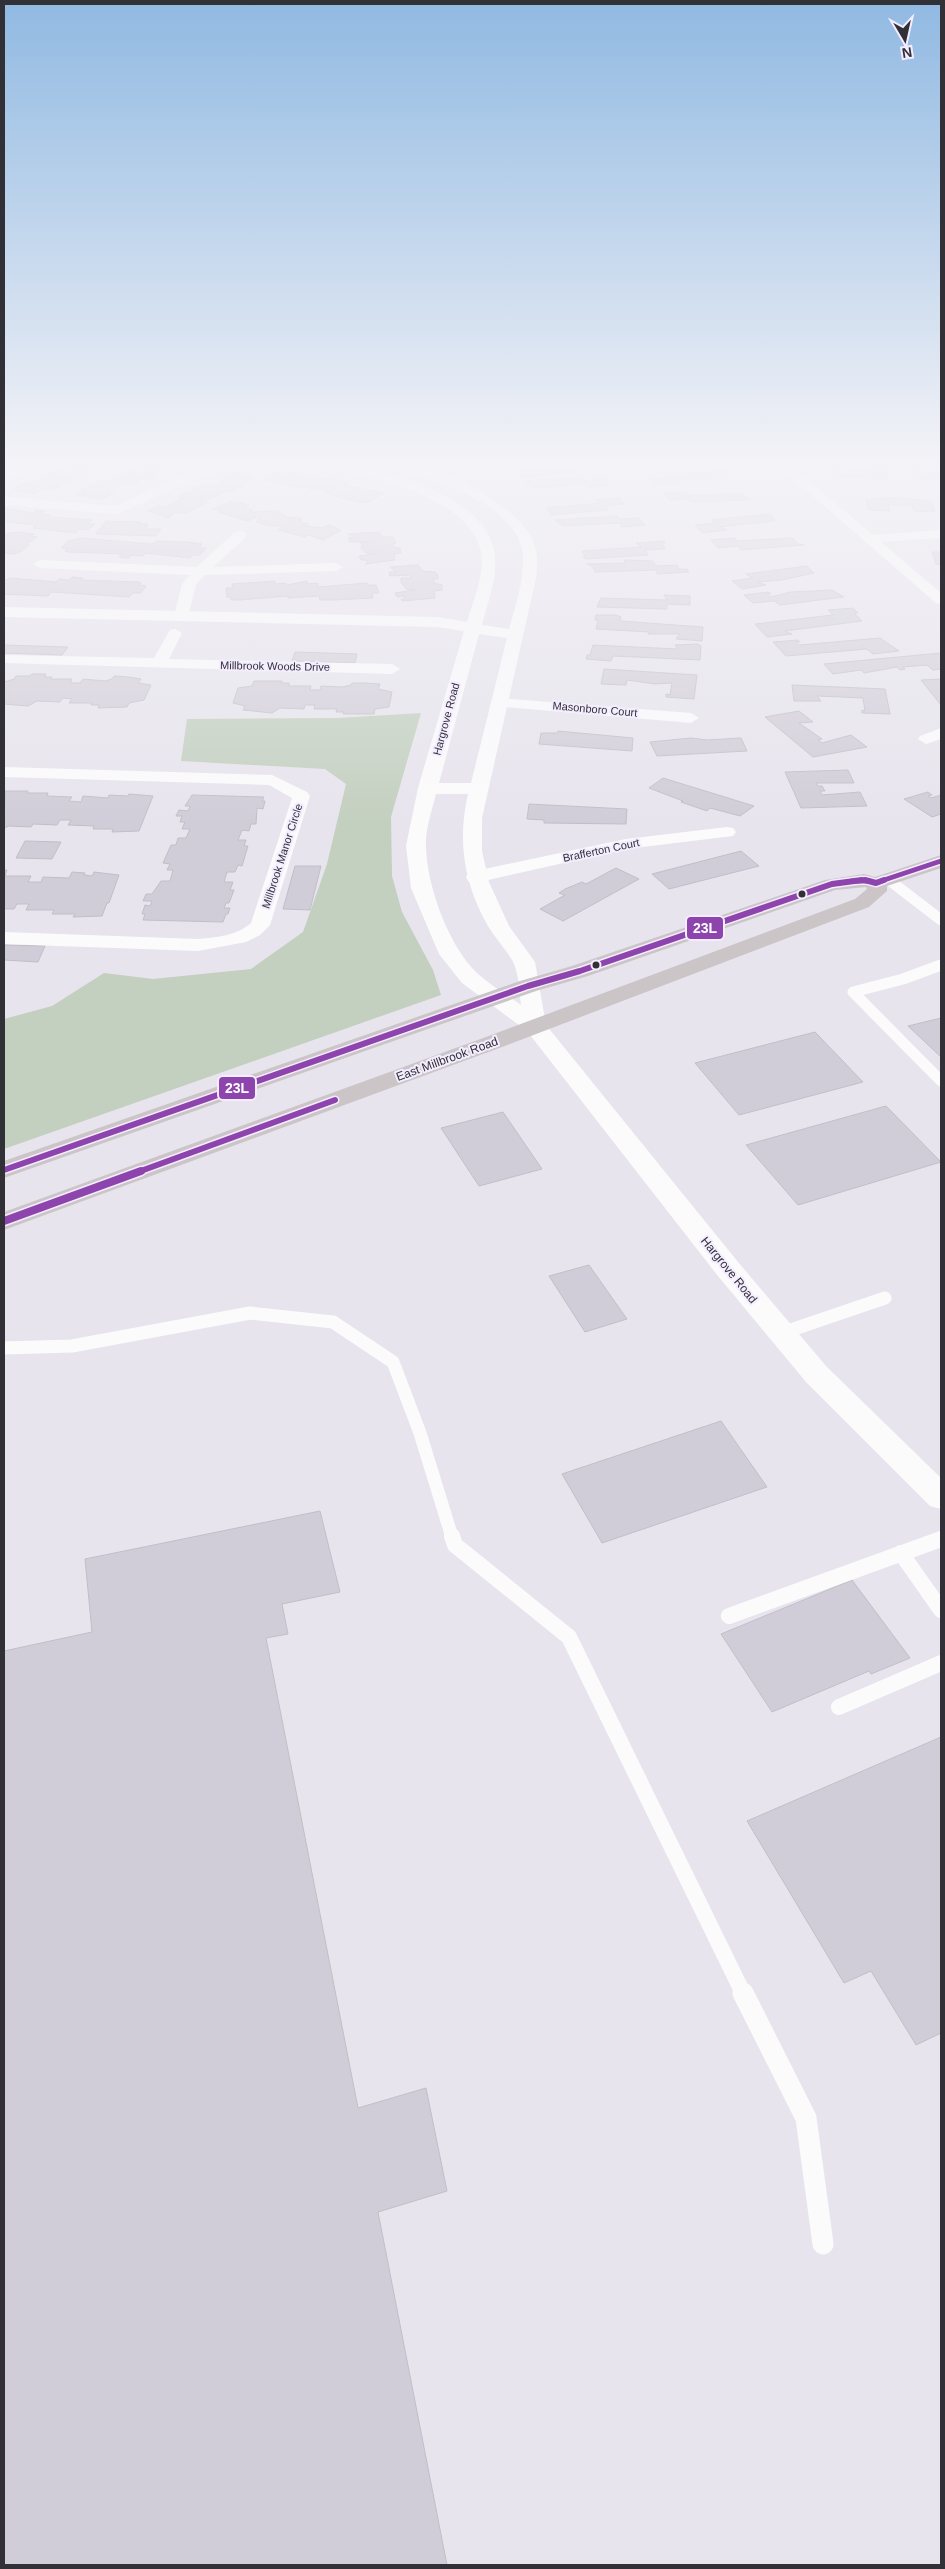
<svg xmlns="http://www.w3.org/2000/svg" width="945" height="2569" font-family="Helvetica,sans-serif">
  <rect width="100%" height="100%" fill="#e7e4ed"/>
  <path fill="#c3cfbf" d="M421 713 391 817 392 876 402 912 433 970 441 995 4 1149V1019L52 1006 104 973 153 979 251 969 303 932 327 864 346 784 325 769 181 761 187 719 337 718Z"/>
  <g fill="#d1cdd8" stroke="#c1bfc6">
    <path d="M67 465H109L98 470 87 468 84 469 91 471 81 476 65 478 73 480 51 490H40L35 494 14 489 25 483 32 484 52 476 46 474 65 469 61 468Z"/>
    <path d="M140 465H177H168L152 473 157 474 147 479 144 478 131 486 124 484 106 493 113 494 106 497 98 499 76 495 85 492 79 491 104 480 115 481 118 479 112 478 136 470 131 469Z"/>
    <path d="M589 465 591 467 574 468 577 472 546 475 520 477 522 476 518 471 548 467Z"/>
    <path d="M827 465H845L847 471H854L853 469 871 471 869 465H889H887L890 473 886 472 888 478 834 477Z"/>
    <path d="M905 465H926L931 473 941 472V479L921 480 917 474H913L909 466Z"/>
    <path d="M725 470 726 472H723L727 477 673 480 679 484 655 485 651 478H668L666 474Z"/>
    <path d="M286 471 321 479 340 480 349 483 344 485 383 493 369 502 360 503 325 493 330 491 309 489 314 487H294L265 480 270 478 264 477 275 472Z"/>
    <path d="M234 472 256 476 247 478 253 480 231 492 227 491 207 500H198L207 503 186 513H174L169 518 148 511 158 505 165 507 183 498 177 497 188 492 192 493 197 490 192 489 203 484 211 486 224 482H219L227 478 219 477Z"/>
    <path d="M582 477 585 481 604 479 610 485 588 487V484L533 488 525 481Z"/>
    <path d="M687 492V495L742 494 751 500 691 502 688 499 669 500 664 493Z"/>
    <path d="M883 497 931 501 935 512 914 511 912 505H888L890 511 869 510 866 499H883Z"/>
    <path d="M619 498 624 504 605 506 608 510 551 515 546 508 601 503 596 500Z"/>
    <path d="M232 501 249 505 243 507 253 510 249 511 251 512 277 511 288 517 300 518 302 519 299 520 302 521 300 522 309 524 305 526 321 528 329 525 341 530 323 540 308 535 305 537 278 530 284 526H269L256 522 261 519 256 518 247 521 218 512 223 510 212 509Z"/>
    <path d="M4 508 33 513 36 510 45 511 42 514 51 515 48 517 92 520 88 523 95 524 87 530 80 529 75 533 33 528 36 525 4 522Z"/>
    <path d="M770 514 775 521 720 527 727 530 702 533 695 525 715 523 711 520Z"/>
    <path d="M617 516 620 519 639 518 645 525 621 527V523L563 526 555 520Z"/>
    <path d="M106 521 141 522 139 524H148L145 529H161L156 536 96 534Z"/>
    <path d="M18 532 34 534 31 536 37 537 25 545H29L22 551 14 554 4 553V534Z"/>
    <path d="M379 532 382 537H393L396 543 392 544 394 547 400 548 401 553 394 554 395 560 365 564 368 563 366 560H361L359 556 376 554 366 553 360 547H363L361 543 370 542H350L348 538 356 537 348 534Z"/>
    <path d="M82 538 151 544 157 541 188 542 202 544 199 548H206L200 555H193L190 558 146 553 143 556 131 555 129 558 119 557 122 554 68 552 65 551 68 549 61 548 68 541Z"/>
    <path d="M735 538 737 540 734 541 793 538 798 544 804 545 741 550 738 546 718 548 711 540Z"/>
    <path d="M664 541 665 543 662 544 665 549 645 550 648 555 586 559 583 557H585L582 551 641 547 636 543Z"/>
    <path d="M932 552H941V565L936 564Z"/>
    <path d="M624 560 653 561 656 566 677 565 679 569H687L689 572 657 574V570L595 572 592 566 587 564 625 563Z"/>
    <path d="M418 565 423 571 435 572 438 575V579H433L434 583 442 585V590L434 591 435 598 402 601 401 599H405L404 596 397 597 395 593 415 590 406 589 401 582V578H411L410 575 390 576 389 572H396L390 567Z"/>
    <path d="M807 566 814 573 782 580 758 582 766 585 742 589 732 581 752 578 746 574Z"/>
    <path d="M72 577 83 578 81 580 138 582 141 583 139 585 146 586 141 593H133L129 597 51 592 48 596 4 594V581L10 578 56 582 59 579 70 580Z"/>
    <path d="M275 581V584L286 583 287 585 307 581V584L318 583V587L367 583 368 585H376L379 593H372L373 598 334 600H320L319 596 288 598V596L240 600H231V597H227L226 588H233L232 584Z"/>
    <path d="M832 590 844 597 780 605 774 601 753 603 744 595 769 592 771 594H767L770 597 791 592Z"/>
    <path d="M664 595 690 596V605L667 604V609L597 607 601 598 667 600Z"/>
    <path d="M853 608 858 613H854L862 621 785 631 792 634 767 637 755 624 833 615 828 610Z"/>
    <path d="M596 615H616L621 617 620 621 703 627 702 641 676 639 680 634H648L649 632 596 629 598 620H595Z"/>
    <path d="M880 638 899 651 873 654 867 649 786 656 773 642 798 640 800 642H796L799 645Z"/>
    <path d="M697 644 701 646 700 660 613 656 611 661 586 659 587 655H590L593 645 678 649 675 645Z"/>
    <path d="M4 645 68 647 62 655 4 653Z"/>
    <path d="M295 652 357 654 355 663 292 661Z"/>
    <path d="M941 653V669L933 670 927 665 903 667 905 669 900 670 897 667 864 673 861 670 833 674 824 664Z"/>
    <path d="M604 669 697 675 694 699 666 697V694L670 695 672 683 655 684 627 680 626 685 601 684Z"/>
    <path d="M32 674H46L44 677H52L50 679H72L70 683H80L83 679 105 681 112 679 114 676 128 677 141 679 138 683 151 685 144 700 129 703 127 707 98 708 99 705H91L92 703H69L72 699 63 698 60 702 37 701 28 706 4 704V682L14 679 16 676H30Z"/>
    <path d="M941 679V705L921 680Z"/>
    <path d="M254 681H282L281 683H289V686H311L310 690H320L321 686 343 687 351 685 352 683H365L380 684 378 689 392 692 389 707 375 709 374 714H343L344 712H336L337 709H314L315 705H305L304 709 280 708 272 713 243 710 245 706 233 703 238 688 252 686Z"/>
    <path d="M792 685 885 689 890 714 862 713V710L865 711 863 698 817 696 821 701H794Z"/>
    <path d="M799 711 813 722 799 723 822 739 818 740 822 743 851 735 867 747 813 757 765 717Z"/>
    <path d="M558 731 633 738 632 751 539 744 541 733H557Z"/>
    <path d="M691 738 707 740 741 738 747 751 657 756 650 742Z"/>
    <path d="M848 770 854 783H816L818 786H822L825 791H820L822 795 860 792 867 806 801 808 785 772Z"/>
    <path d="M663 778 754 806 740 816 710 808 707 811 681 802 683 801 649 788Z"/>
    <path d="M5 791H28L27 793H48L47 796 72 797 69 801 81 802 83 796 108 798 109 795 128 796 129 794 153 796 139 831 112 832 113 829H93L94 826 68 825 71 820H60L57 825 33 824 31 827 9 826 4 828Z"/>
    <path d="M928 792 932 795 928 796 931 798 941 795V814L932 817 904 799Z"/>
    <path d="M192 795 264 797 262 801H265L263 809 257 808 256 824H251L249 831 242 830 238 840H246L244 846H248L242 866 238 865 235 872H227L224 882H233L230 890H234L229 903H226L224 908H230L228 914H226L223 922 143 920 145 914H142L145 905 150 906 152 901H143L146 894H152L161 881H170L173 870H167L170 864 163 863 171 845H176L178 838H186L190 829H182L185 822H180L182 816H176L179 810 188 811 190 806H185Z"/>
    <path d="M529 804 627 809 626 824 544 823V820L527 819Z"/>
    <path d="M25 841 61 842 52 859 16 858Z"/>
    <path d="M741 851 759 866 669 889 652 874Z"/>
    <path d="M295 866H321L310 910 283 909Z"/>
    <path d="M616 868 639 879 563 921 540 909 565 895 559 893 565 889 582 882 586 884Z"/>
    <path d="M4 870H7L5 876H31L28 882H41L43 877 69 878 72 872 85 873 84 875 92 876 94 872 119 875 109 903H107L102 916 73 917 75 914H52L54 910H26L29 904H17L14 909H4Z"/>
    <path d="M4 945 45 946 38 962 4 960Z"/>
    <path d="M941 1018V1057L908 1026Z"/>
    <path d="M815 1032 863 1082 739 1115 695 1063Z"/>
    <path d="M886 1106 941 1162 798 1205 746 1145Z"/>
    <path d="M503 1112 542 1169 479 1186 441 1128Z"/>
    <path d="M589 1265 627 1319 585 1332 549 1276Z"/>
    <path d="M721 1421 767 1487 602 1543 562 1474Z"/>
    <path d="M320 1511 340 1592 282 1604 288 1634 266 1638 358 2108 426 2088 447 2191 378 2212 447 2565H4V1651L92 1632 85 1559Z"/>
    <path d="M852 1580 910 1658 871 1674 869 1671 772 1712 721 1634Z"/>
    <path d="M941 1737V2033L916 2045 871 1971 844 1983 747 1821Z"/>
  </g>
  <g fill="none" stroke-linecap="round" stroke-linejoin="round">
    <path stroke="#fbfbfc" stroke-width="8" d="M887 879 890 881"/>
    <g stroke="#fbfbfc" stroke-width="11">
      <path d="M889 880 941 920"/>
      <path d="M941 965 903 979 853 992 941 1081"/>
    </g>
    <g stroke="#fbfbfc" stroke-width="13">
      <path d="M782 1333 885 1298"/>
      <path d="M4 1348 72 1346 250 1313 333 1322 393 1362 420 1433 452 1537"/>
    </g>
    <g stroke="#fbfbfc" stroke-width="16">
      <path d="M452 1536 455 1545 569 1637 744 1995"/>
      <path d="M901 1553 941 1610"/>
      <path d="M729 1616 941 1539"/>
      <path d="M839 1707 941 1663"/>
    </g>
    <path stroke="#fbfbfc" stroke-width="21" d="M743 1993 806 2118 823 2244"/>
    <g fill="#fbfbfc" fill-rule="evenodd">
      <path d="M24 465H40L4 482V474Z"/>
      <path d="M221 465H244L242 467 199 477 118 514 4 505V497L116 506 191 471Z"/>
      <path d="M777 465H790L873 535 941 530V538L881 542 941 593V604L936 603Z"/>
      <path d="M240 531 245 532 246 535 245 538 213 567 336 563 343 567 336 571 204 575 196 585 188 616 181 620 174 616 182 584 190 575 40 568 33 564 40 560 197 567 235 532Z"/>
      <path d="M175 629 182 633 169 659 392 664 400 669 392 674 4 663V655L154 658 170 630Z"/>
      <path d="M499 698 691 713 699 718 691 723 493 706 491 703Z"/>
      <path d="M941 728V739L926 744 918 739 920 736Z"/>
      <path d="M4 767 272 775 307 792 310 796 270 925 260 935 246 942 198 951 4 944V932L198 939C218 937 236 936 251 923L292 798 269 785 4 777Z"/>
      <path d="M727 827 733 828 736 832 733 836 626 849 475 883 468 881 466 877 468 873 475 871 626 839Z"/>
    </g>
    <path fill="#fbfbfc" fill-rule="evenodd" d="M330 465C377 465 484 495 494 550 499 575 488 601 482 625L509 629C515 607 524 582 523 558 522 517 470 494 437 481 427 477 405 474 399 466 431 456 516 506 531 537 538 550 538 564 536 578L482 818V851L489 882 509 926 535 962 546 1025 738 1262 826 1366 941 1478V1509L930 1506 806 1382 718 1276 527 1031 462 983 439 954 411 888 406 846 418 788 464 631 437 627 4 617V607L437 617 467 622C473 600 487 571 480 548 464 496 377 479 331 468ZM479 634 507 638 471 783H439ZM436 794H468C457 841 464 884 488 926 495 938 505 948 512 960 519 972 519 991 521 1005 507 995 490 985 477 973 448 945 427 886 426 847 425 829 432 811 436 794Z"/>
    <path fill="#cbc5c7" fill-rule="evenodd" d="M941 855V868L887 886V891L869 907 502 1047 4 1230V1212L486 1037 855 899 867 889 866 887 835 890 588 976 536 991 4 1178V1161L520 981 572 966 825 880 864 874 875 877Z"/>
    <defs>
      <g id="bus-1-far2">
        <path d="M852 881H870"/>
        <path d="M881 881 941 861"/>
      </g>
      <g id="bus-1-far1">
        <path d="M865 880 876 883 884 880"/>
        <path d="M4 1170 528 986 580 971 832 884 862 880"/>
        <path d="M138 1172 335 1100"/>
      </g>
      <path id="bus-1" d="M4 1221 141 1171"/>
    </defs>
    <use href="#bus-1-far2" stroke="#f4edff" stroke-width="8"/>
    <use href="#bus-1-far1" stroke="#f4edff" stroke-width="9"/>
    <use href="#bus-1" stroke="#f4edff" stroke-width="11"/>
    <use href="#bus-1-far2" stroke="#8e44ad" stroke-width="5"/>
    <use href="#bus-1-far1" stroke="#8e44ad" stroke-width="6"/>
    <use href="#bus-1" stroke="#8e44ad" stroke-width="8"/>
  </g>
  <linearGradient id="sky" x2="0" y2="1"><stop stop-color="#90b9e2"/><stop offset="0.56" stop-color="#f4f3f7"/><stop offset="1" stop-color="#f4f3f7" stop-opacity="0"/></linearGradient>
  <rect width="945" height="825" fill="url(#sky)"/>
  <g fill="#323037" stroke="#f4edff" stroke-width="2">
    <circle cx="802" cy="894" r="4.5"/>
    <circle cx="596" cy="965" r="4.5"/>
  </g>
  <g text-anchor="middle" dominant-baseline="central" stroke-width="4" stroke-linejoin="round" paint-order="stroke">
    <g font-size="11" fill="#323037" stroke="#f4edff">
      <text transform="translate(275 666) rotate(1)">Millbrook Woods Drive</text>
      <text transform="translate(595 709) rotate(5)">Masonboro Court</text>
      <text transform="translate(446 719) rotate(-75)">Hargrove Road</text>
      <text transform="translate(601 850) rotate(-12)">Brafferton Court</text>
      <text transform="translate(282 856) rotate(-72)">Millbrook Manor Circle</text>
    </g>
    <g font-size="12" fill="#323037" stroke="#f4edff">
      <text transform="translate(447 1059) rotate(-20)">East Millbrook Road</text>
      <text transform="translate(729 1270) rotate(51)">Hargrove Road</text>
    </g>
  </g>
  <g stroke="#f4edff" stroke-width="2">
    <rect x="686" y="916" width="38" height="24" rx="5" fill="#8e44ad"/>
    <rect x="218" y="1076" width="38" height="24" rx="5" fill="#8e44ad"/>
  </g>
  <g font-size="14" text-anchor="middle" font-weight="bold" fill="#fff">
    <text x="705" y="933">23L</text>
    <text x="237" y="1093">23L</text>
  </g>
  <rect width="945" height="2569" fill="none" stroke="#323037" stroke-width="10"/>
  <g transform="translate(905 40) rotate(171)" stroke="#f4edff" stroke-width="4" paint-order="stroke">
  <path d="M0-4L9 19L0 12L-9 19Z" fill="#323037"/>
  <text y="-8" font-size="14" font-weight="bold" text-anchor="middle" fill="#323037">N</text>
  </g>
</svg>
